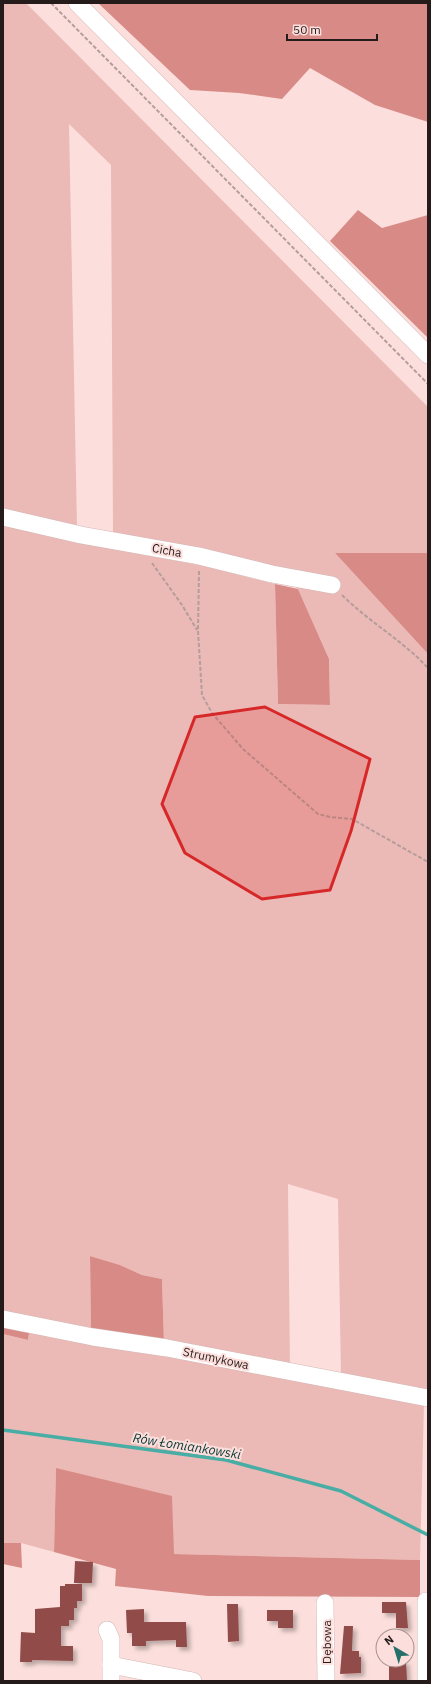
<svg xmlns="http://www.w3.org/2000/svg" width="431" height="1684" font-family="'IBM Plex Sans',sans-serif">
  <defs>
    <filter id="shadow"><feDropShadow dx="3.5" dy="3.5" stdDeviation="2" flood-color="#0004"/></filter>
  </defs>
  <rect width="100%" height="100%" fill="#fcdfdc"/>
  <g fill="#ecbab6">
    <path d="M3 3H26L428 407V620V553H335L428 654V1394L341 1378 338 1199 288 1184 290 1369 164 1344 162 1279 142 1275 120 1265 90 1256 91 1331 3 1314V522L75 542 204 566 275 584 278 704 330 705 329 659 298 589 274 566 113 535 111 165 69 124 77 527 3 508Z"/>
    <path d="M30 1327 424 1404 420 1560 174 1554 56 1468 54 1552 21 1543H3V1334L28 1340Z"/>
  </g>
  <g fill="#d88b86">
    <path d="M98 3H428V122L375 105 310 68 282 99 239 93 190 90Z"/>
    <path d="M358 210 382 228 428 215V338L330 241Z"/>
    <path d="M335 553H428V654Z"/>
    <path d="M275 584 298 589 329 659 330 705 278 704Z"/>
    <path d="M90 1256 120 1265 142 1275 162 1279 164 1344 91 1331Z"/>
    <path d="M3 1322 30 1327 28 1340 3 1334Z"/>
    <path d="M56 1468 172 1496 174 1554 420 1560V1597L208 1596 115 1586 116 1569 54 1552Z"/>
    <path d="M3 1543H21L22 1568 3 1564Z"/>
  </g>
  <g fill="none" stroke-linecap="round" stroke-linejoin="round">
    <path stroke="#47ada5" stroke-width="3.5" d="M3 1430 226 1460 341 1491 428 1535"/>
  </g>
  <g fill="#914b48" filter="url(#shadow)">
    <path d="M75 1561 93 1562 92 1583H74Z"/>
    <path d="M65 1584H82V1601H77V1608H74V1620H69V1626H61V1646H73V1661L32 1660V1662H20L21 1632 35 1633V1609L60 1607V1586H65Z"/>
    <path d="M382 1602H406L408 1628H396V1613H382Z"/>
    <path d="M227 1604H238L239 1641 228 1642Z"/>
    <path d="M144 1609V1622H186L187 1647H176V1640L146 1641V1646H132V1633H127L126 1610Z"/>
    <path d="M267 1610H293V1628H278V1621H267Z"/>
    <path d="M344 1626H353L352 1651H359V1657H361V1673L340 1674Z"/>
    <path d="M389 1660 406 1661 407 1680 389 1681Z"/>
  </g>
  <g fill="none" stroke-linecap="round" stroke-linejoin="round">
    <defs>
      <g id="minor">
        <path d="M77 3 428 355"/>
        <path d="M3 517 81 535 199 556 272 574 332 585"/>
        <path d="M3 1319 93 1337 167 1348 428 1398"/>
        <path d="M426 1601V1681"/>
        <path d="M325 1603 326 1681"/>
        <path d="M107 1630 111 1639V1681"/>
        <path d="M111 1665 193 1681"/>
      </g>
    </defs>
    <use href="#minor" stroke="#d3b7b5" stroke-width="18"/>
    <g stroke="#b49d9b" stroke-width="2" stroke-dasharray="4 2" stroke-linecap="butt">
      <path d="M51 3 428 384"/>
      <path d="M152 563 182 605 197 630"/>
      <path d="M199 571 198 631 202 695 212 713 243 749 318 814 330 817 352 819 428 862"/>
      <path d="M342 595C369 622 402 640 428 668"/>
    </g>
    <use href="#minor" stroke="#fff" stroke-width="17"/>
  </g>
  <path fill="#d62828" fill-opacity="0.2" stroke="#d62828" stroke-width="3" stroke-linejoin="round" d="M265 707 370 759 351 831 330 890 262 899 185 853 162 804 195 717Z"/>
  <g text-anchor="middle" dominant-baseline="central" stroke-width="4" stroke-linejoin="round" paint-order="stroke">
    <g font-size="12" fill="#251b1a" stroke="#fcdfdc">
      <text transform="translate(167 550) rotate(10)">Cicha</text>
      <text transform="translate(216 1358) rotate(12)">Strumykowa</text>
      <text transform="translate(326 1642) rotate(-90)">Dębowa</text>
    </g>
    <g font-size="13" font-style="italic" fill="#043633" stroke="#fcdfdc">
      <text transform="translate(187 1446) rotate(9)">Rów Łomiankowski</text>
    </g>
  </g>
  <rect width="431" height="1684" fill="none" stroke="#251b1a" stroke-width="8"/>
  <g transform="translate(395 1648) rotate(322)"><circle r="19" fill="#fcdfdc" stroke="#a6918e"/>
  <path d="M0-3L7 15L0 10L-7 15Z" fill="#266f6a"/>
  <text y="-6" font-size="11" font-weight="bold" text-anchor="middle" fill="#251b1a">N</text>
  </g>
  <path d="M287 34v6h90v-6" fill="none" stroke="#251b1a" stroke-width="2"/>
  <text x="293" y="34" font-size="12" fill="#251b1a" stroke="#fcdfdc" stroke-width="3" paint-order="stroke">50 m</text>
</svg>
